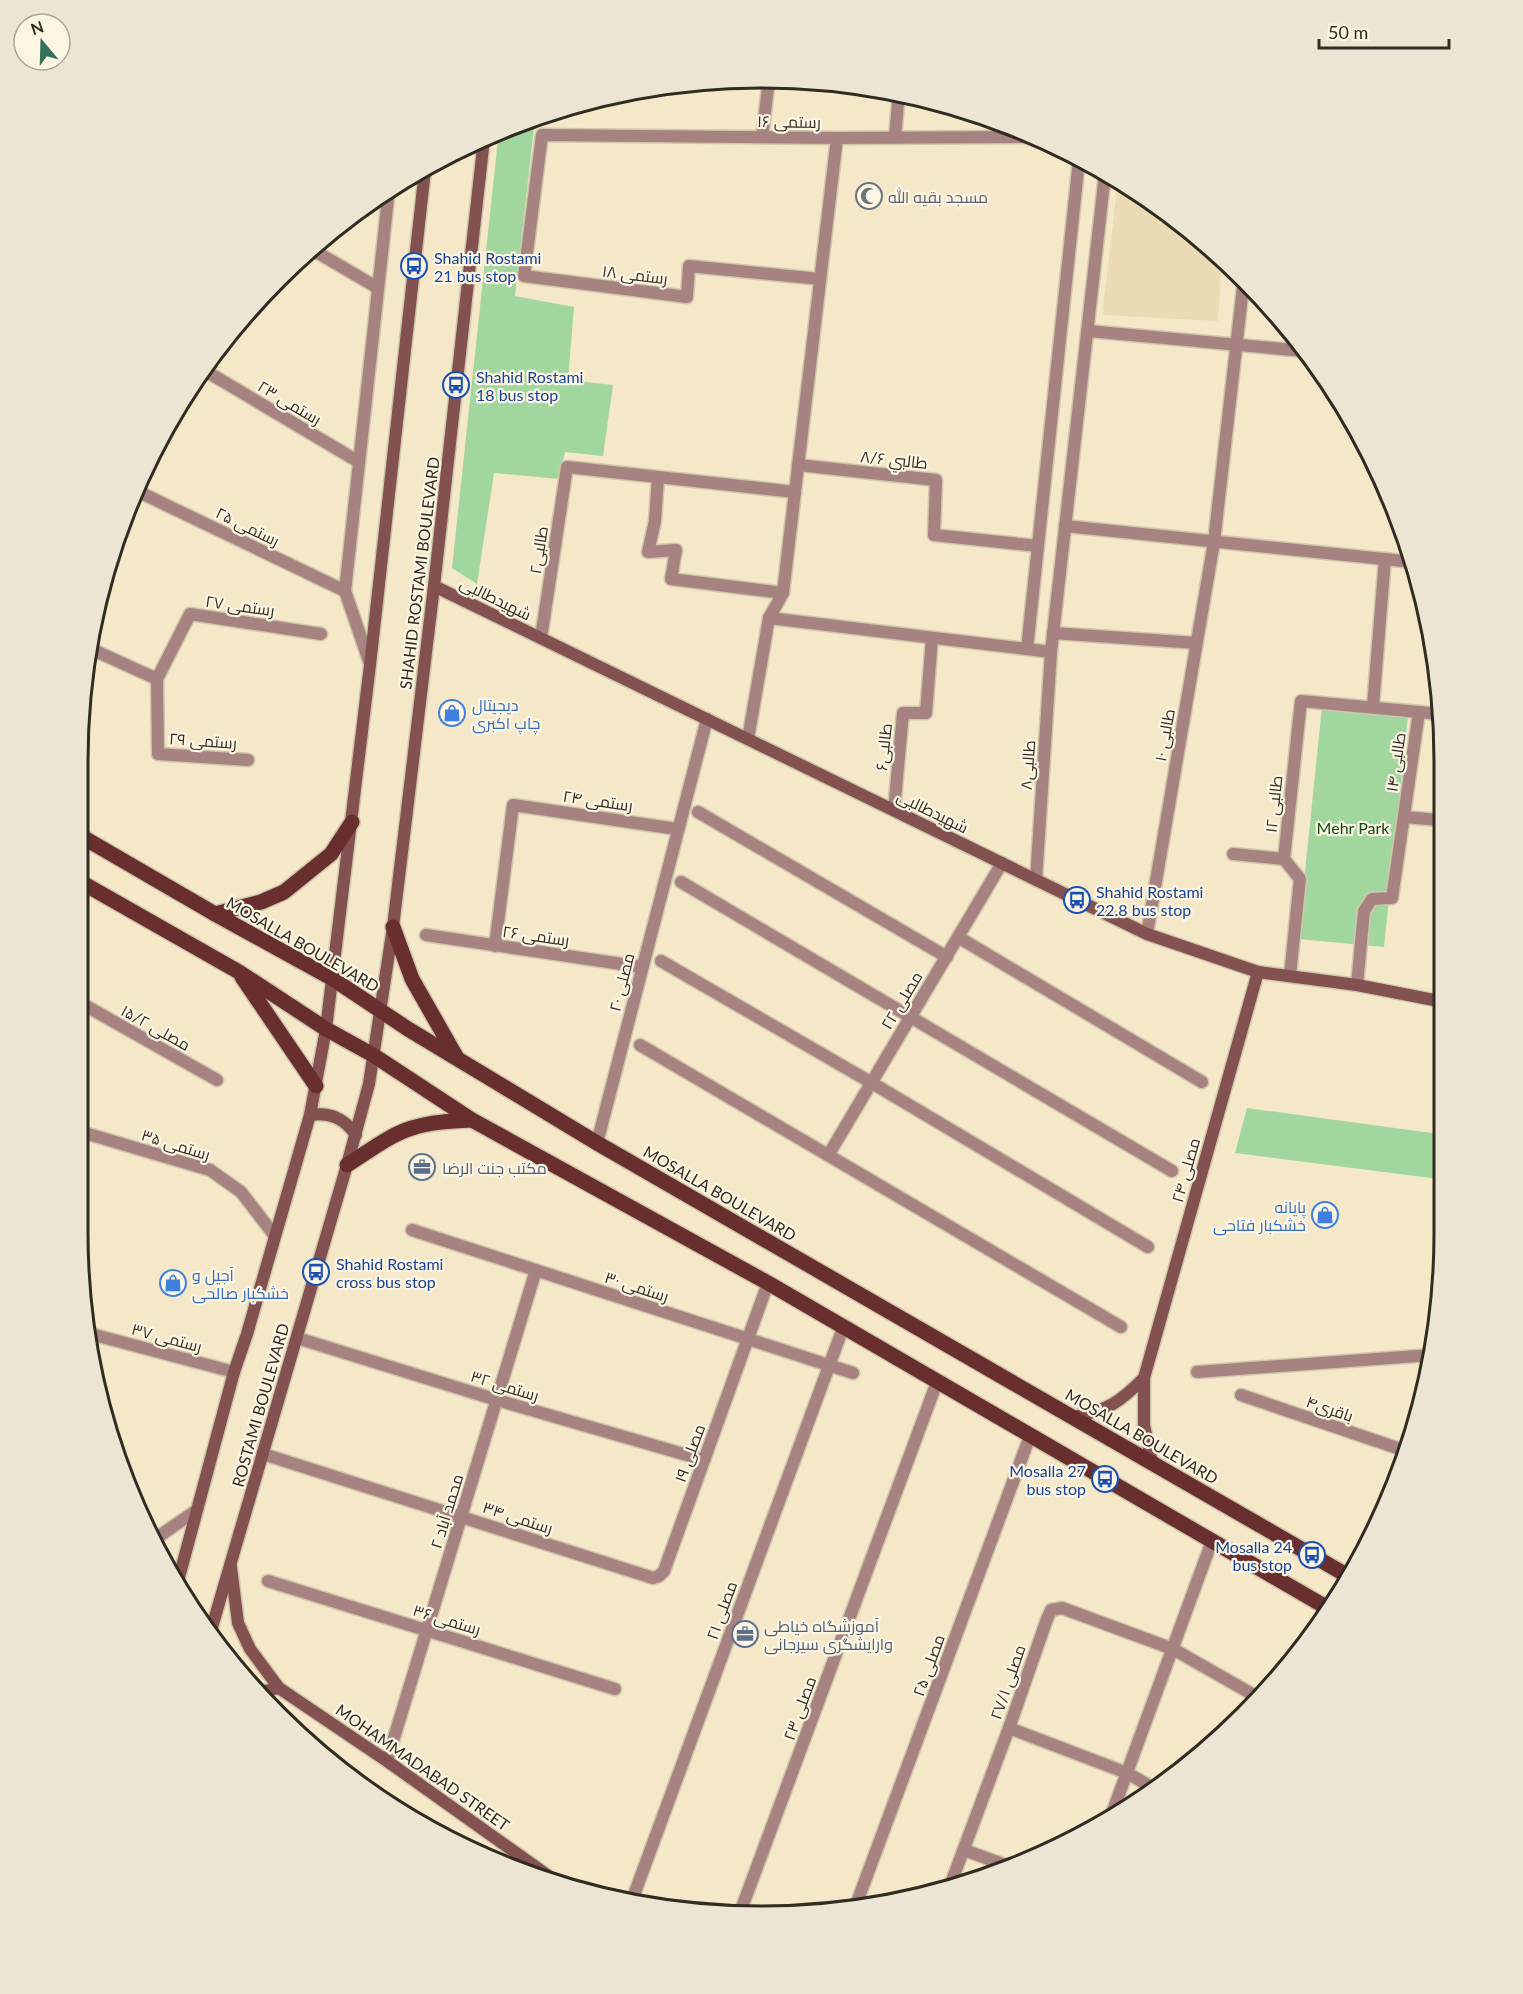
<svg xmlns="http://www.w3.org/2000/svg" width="1523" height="1994" font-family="Lato,Cairo,sans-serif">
  <rect width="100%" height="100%" fill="#f4e8c9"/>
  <path fill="#eadbb5" d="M1118 181 1141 193 1222 259 1218 321 1102 315Z"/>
  <g fill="#a1d79f">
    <path d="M535 119 515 296 574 307 568 380 613 385 603 456 565 452 559 479 494 473 477 584 452 568 499 130Z"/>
    <path d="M1322 707 1408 716 1384 947 1298 939Z"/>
    <path d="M1247 1108 1439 1134V1179L1235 1153Z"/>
  </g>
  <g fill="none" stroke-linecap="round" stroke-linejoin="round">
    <defs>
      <g id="street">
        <path d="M762 137 769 79"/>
        <path d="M895 137 899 92"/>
        <path d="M313 250 378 288"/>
        <path d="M820 279 689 266 687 297 524 276 542 135 837 138 1036 137"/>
        <path d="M1088 331 1304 351"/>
        <path d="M204 370 359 462"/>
        <path d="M798 465 936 480 934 535 1038 546"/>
        <path d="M658 477 655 521 648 552 676 550 671 579 783 593"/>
        <path d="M137 491 345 591"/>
        <path d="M1065 526 1413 562"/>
        <path d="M769 618 1051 652"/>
        <path d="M1053 633 1196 643"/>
        <path d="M541 638 567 467 795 492"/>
        <path d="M91 649 157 679"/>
        <path d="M1027 649 1079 160"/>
        <path d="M370 664 345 591 389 189"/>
        <path d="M1373 706 1385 559"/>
        <path d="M1419 712 1439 714"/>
        <path d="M748 739 769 618 783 593 837 138"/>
        <path d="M248 760 158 754 157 679 190 614 321 634"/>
        <path d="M894 810 903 713H926L932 638"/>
        <path d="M698 812 947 957"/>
        <path d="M1404 817 1439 820"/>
        <path d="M1233 854 1284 859"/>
        <path d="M1036 880 1051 652 1105 174"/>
        <path d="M681 882 1172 1171"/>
        <path d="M1147 934 1214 542 1244 278"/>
        <path d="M426 935 642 967"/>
        <path d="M958 937 1202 1082"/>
        <path d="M495 946 513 805 677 829"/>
        <path d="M661 961 872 1083 1148 1247"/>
        <path d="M1290 975 1300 879 1284 859 1301 701 1419 712 1392 898 1372 899 1364 911 1357 985"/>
        <path d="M79 1002 217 1080"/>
        <path d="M640 1045 1121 1327"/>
        <path d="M78 1131 210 1170 241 1192 275 1236"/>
        <path d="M597 1143 707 719"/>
        <path d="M829 1154 1002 863"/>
        <path d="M412 1230 853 1373"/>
        <path d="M91 1334 234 1372"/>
        <path d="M297 1338 497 1400 704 1460"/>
        <path d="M1197 1372 1431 1355"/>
        <path d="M1241 1395 1409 1452"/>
        <path d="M263 1454 653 1578 659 1576 664 1571 768 1283"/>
        <path d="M155 1539 197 1510"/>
        <path d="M268 1581 615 1689"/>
        <path d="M1009 1728 1127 1773 1155 1789"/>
        <path d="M387 1761 536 1270"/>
        <path d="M1111 1816 1212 1541"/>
        <path d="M964 1850 1008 1866"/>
        <path d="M950 1886 1009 1728 1047 1619 1051 1610 1062 1608 1173 1649 1259 1698"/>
        <path d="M631 1903 843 1328"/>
        <path d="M856 1905 1030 1436"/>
        <path d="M741 1910 937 1382"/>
      </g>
      <g id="secondary">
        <path d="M434 586 1147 934 1258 972 1357 985 1439 1001"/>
        <path d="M310 1115C330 1112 344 1118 356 1135"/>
        <path d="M1074 1417C1108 1410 1119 1403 1144 1378"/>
        <path d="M1152 1462 1144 1425V1378L1258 972"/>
        <path d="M231 1567 238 1623 250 1649 279 1688 387 1761 547 1875"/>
        <path d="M177 1585 234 1372 247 1334 310 1115 326 1029 370 665 425 170"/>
        <path d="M210 1634 347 1165 369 1084 393 927 434 586 484 139"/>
        <path d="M260 1692 279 1688"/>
      </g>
      <g id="primary">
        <path d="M79 835 215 914 333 979 408 1029 597 1143 1348 1576"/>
        <path d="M79 881 239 972 326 1029 373 1055 472 1120 768 1283 1331 1610"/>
        <path d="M215 914 261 902 284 892 331 854 352 822"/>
        <path d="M393 927 412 979 457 1058"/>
        <path d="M242 977 316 1086"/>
        <path d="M347 1165C368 1152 389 1135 412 1128 431 1122 451 1121 472 1120"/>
      </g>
    </defs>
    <use href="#street" stroke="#d1c6ab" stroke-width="15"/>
    <use href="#secondary" stroke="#d1c6ab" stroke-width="15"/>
    <use href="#primary" stroke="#d1c6ab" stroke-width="18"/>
    <use href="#street" stroke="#a68381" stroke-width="12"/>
    <use href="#secondary" stroke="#835250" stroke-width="12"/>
    <use href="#primary" stroke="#692f2f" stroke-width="15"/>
  </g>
  <defs>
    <symbol id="mosque-ring" viewBox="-11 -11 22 22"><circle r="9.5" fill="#fdf5e3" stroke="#6b7280" stroke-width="1.5"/><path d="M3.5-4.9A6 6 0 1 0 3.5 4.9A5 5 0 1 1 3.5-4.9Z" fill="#6b7280"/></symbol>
    <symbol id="bus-ring" viewBox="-11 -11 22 22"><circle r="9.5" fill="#fdf5e3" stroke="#1a4fb4" stroke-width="1.5"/><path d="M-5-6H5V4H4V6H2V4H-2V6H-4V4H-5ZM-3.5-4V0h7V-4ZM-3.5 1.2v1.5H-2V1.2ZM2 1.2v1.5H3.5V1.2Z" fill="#1a4fb4"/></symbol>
    <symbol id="shop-ring" viewBox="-11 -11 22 22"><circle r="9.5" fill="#fdf5e3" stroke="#3f7fe0" stroke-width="1.5"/><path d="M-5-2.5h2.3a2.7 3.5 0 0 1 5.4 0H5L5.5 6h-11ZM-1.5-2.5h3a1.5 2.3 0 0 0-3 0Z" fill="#3f7fe0"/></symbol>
    <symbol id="office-ring" viewBox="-11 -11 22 22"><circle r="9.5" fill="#fdf5e3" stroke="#5c6f8a" stroke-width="1.5"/><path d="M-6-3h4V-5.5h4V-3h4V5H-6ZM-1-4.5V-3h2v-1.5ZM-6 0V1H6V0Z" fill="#5c6f8a"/></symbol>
  </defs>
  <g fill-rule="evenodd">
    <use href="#mosque-ring" x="854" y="181" width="30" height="30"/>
    <use href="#bus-ring" x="399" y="251" width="30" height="30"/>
    <use href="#bus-ring" x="441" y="370" width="30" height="30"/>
    <use href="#shop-ring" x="437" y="698" width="30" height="30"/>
    <use href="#bus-ring" x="1062" y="885" width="30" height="30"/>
    <use href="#office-ring" x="407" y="1152" width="30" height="30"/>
    <use href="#shop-ring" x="1310" y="1200" width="30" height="30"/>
    <use href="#bus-ring" x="301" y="1257" width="30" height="30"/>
    <use href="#shop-ring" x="158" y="1268" width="30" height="30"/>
    <use href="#bus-ring" x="1090" y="1464" width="30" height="30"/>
    <use href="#bus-ring" x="1297" y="1540" width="30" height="30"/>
    <use href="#office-ring" x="730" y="1619" width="30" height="30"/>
  </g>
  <g text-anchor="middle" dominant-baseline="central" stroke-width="4.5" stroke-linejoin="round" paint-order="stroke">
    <g font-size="16" fill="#312c21" stroke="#fdf5e3">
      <text transform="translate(789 121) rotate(1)">رستمی ۱۶</text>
      <text transform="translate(635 274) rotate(7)">رستمی ۱۸</text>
      <text transform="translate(290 402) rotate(31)">رستمی ۲۳</text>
      <text transform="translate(894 459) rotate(6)">طالبي ۸/۶</text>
      <text transform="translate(248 526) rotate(26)">رستمی ۲۵</text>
      <text transform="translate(538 550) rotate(-81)">طالبی۲</text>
      <text transform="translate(419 573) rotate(-83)">SHAHID ROSTAMI BOULEVARD</text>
      <text transform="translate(496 598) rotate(26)">شهیدطالبی</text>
      <text transform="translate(240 605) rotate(8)">رستمی ۲۷</text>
      <text transform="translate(1164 735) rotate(-80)">طالبی ۱۰</text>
      <text transform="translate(203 740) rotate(4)">رستمی ۲۹</text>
      <text transform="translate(883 747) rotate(-84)">طالبی۶</text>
      <text transform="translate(1395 762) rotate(-82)">طالبی ۱۴</text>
      <text transform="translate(1027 765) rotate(-86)">طالبی۸</text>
      <text transform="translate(598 800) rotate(8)">رستمی ۲۴</text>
      <text transform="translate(1273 804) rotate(-84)">طالبی ۱۲</text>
      <text transform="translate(933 811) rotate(26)">شهیدطالبی</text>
      <text transform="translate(536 935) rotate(8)">رستمی ۲۶</text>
      <text transform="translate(303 944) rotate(30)">MOSALLA BOULEVARD</text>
      <text transform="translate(621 982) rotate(-76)">مصلی ۲۰</text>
      <text transform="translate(901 1000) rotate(-59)">مصلی ۲۲</text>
      <text transform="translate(156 1027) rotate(29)">مصلی ۱۵/۲</text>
      <text transform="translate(176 1144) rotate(17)">رستمی ۳۵</text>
      <text transform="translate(1185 1170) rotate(-74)">مصلی ۲۴</text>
      <text transform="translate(720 1193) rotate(30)">MOSALLA BOULEVARD</text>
      <text transform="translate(637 1286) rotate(18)">رستمی ۳۰</text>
      <text transform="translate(167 1337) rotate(15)">رستمی ۳۷</text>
      <text transform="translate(505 1385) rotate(17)">رستمی ۳۲</text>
      <text transform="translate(260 1405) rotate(-74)">ROSTAMI BOULEVARD</text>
      <text transform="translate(1330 1408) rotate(19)">باقری۴</text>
      <text transform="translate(1142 1436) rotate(30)">MOSALLA BOULEVARD</text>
      <text transform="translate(689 1453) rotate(-70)">مصلی ۱۹</text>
      <text transform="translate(446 1511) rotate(-73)">محمد آباد ۲</text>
      <text transform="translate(518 1517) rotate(18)">رستمی ۳۴</text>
      <text transform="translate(721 1610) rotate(-70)">مصلی ۲۱</text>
      <text transform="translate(447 1619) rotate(17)">رستمی ۳۶</text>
      <text transform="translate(928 1665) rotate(-70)">مصلی ۲۵</text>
      <text transform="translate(1007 1682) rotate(-71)">مصلی ۲۷/۱</text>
      <text transform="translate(799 1708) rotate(-70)">مصلی ۲۳</text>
      <text transform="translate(423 1767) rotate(35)">MOHAMMADABAD STREET</text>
    </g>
    <g font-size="16" fill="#5b616d" stroke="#fdf5e3" text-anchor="start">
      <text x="888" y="196">مسجد بقیه الله</text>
    </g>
    <g font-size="16" fill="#164399" stroke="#fdf5e3" text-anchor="start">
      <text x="434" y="257">Shahid Rostami<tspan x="434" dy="18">21 bus stop</tspan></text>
      <text x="476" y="376">Shahid Rostami<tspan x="476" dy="18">18 bus stop</tspan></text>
      <text x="1096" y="891">Shahid Rostami<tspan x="1096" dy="18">22.8 bus stop</tspan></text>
      <text x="336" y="1263">Shahid Rostami<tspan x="336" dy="18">cross bus stop</tspan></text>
      <text x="1086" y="1470" text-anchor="end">Mosalla 27<tspan x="1086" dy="18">bus stop</tspan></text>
      <text x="1292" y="1546" text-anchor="end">Mosalla 24<tspan x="1292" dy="18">bus stop</tspan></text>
    </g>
    <g font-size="16" fill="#366cbe" stroke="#fdf5e3" text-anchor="start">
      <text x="472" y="704">دیجیتال<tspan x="472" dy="18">چاپ اکبری</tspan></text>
      <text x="1306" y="1206" text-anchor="end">پایانه<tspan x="1306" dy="18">خشکبار فتاحی</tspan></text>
      <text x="192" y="1274">آجیل و<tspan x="192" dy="18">خشکبار صالحی</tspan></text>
    </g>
    <g font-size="16" fill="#114913" stroke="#fdf5e3">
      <text x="1353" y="827">Mehr Park</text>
    </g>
    <g font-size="16" fill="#4e5e75" stroke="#fdf5e3" text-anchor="start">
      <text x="442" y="1167">مكتب جنت الرضا</text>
      <text x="764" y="1625">آموزشگاه خیاطی<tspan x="764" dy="18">وارایشگری سیرجانی</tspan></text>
    </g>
  </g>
  <path d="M0 0H1523V1994H0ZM761 88H761A673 673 0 0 1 1434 761V1233A673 673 0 0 1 761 1906H761A673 673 0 0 1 88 1233V761A673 673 0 0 1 761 88Z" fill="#ede5d3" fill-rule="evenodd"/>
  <path fill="none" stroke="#312c21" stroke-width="3" d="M761 88H761A673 673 0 0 1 1434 761V1233A673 673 0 0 1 761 1906H761A673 673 0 0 1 88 1233V761A673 673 0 0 1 761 88Z"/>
  <g transform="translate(42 42) rotate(341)"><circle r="28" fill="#fdf5e3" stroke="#aba595" stroke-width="1.5"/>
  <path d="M0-4.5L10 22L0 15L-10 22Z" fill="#35705a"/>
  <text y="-9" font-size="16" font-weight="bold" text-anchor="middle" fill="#312c21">N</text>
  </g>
  <path d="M1319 39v9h130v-9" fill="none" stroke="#312c21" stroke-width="3"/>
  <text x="1328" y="39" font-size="18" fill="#312c21" stroke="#fdf5e3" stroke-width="4.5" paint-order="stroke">50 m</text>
</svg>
